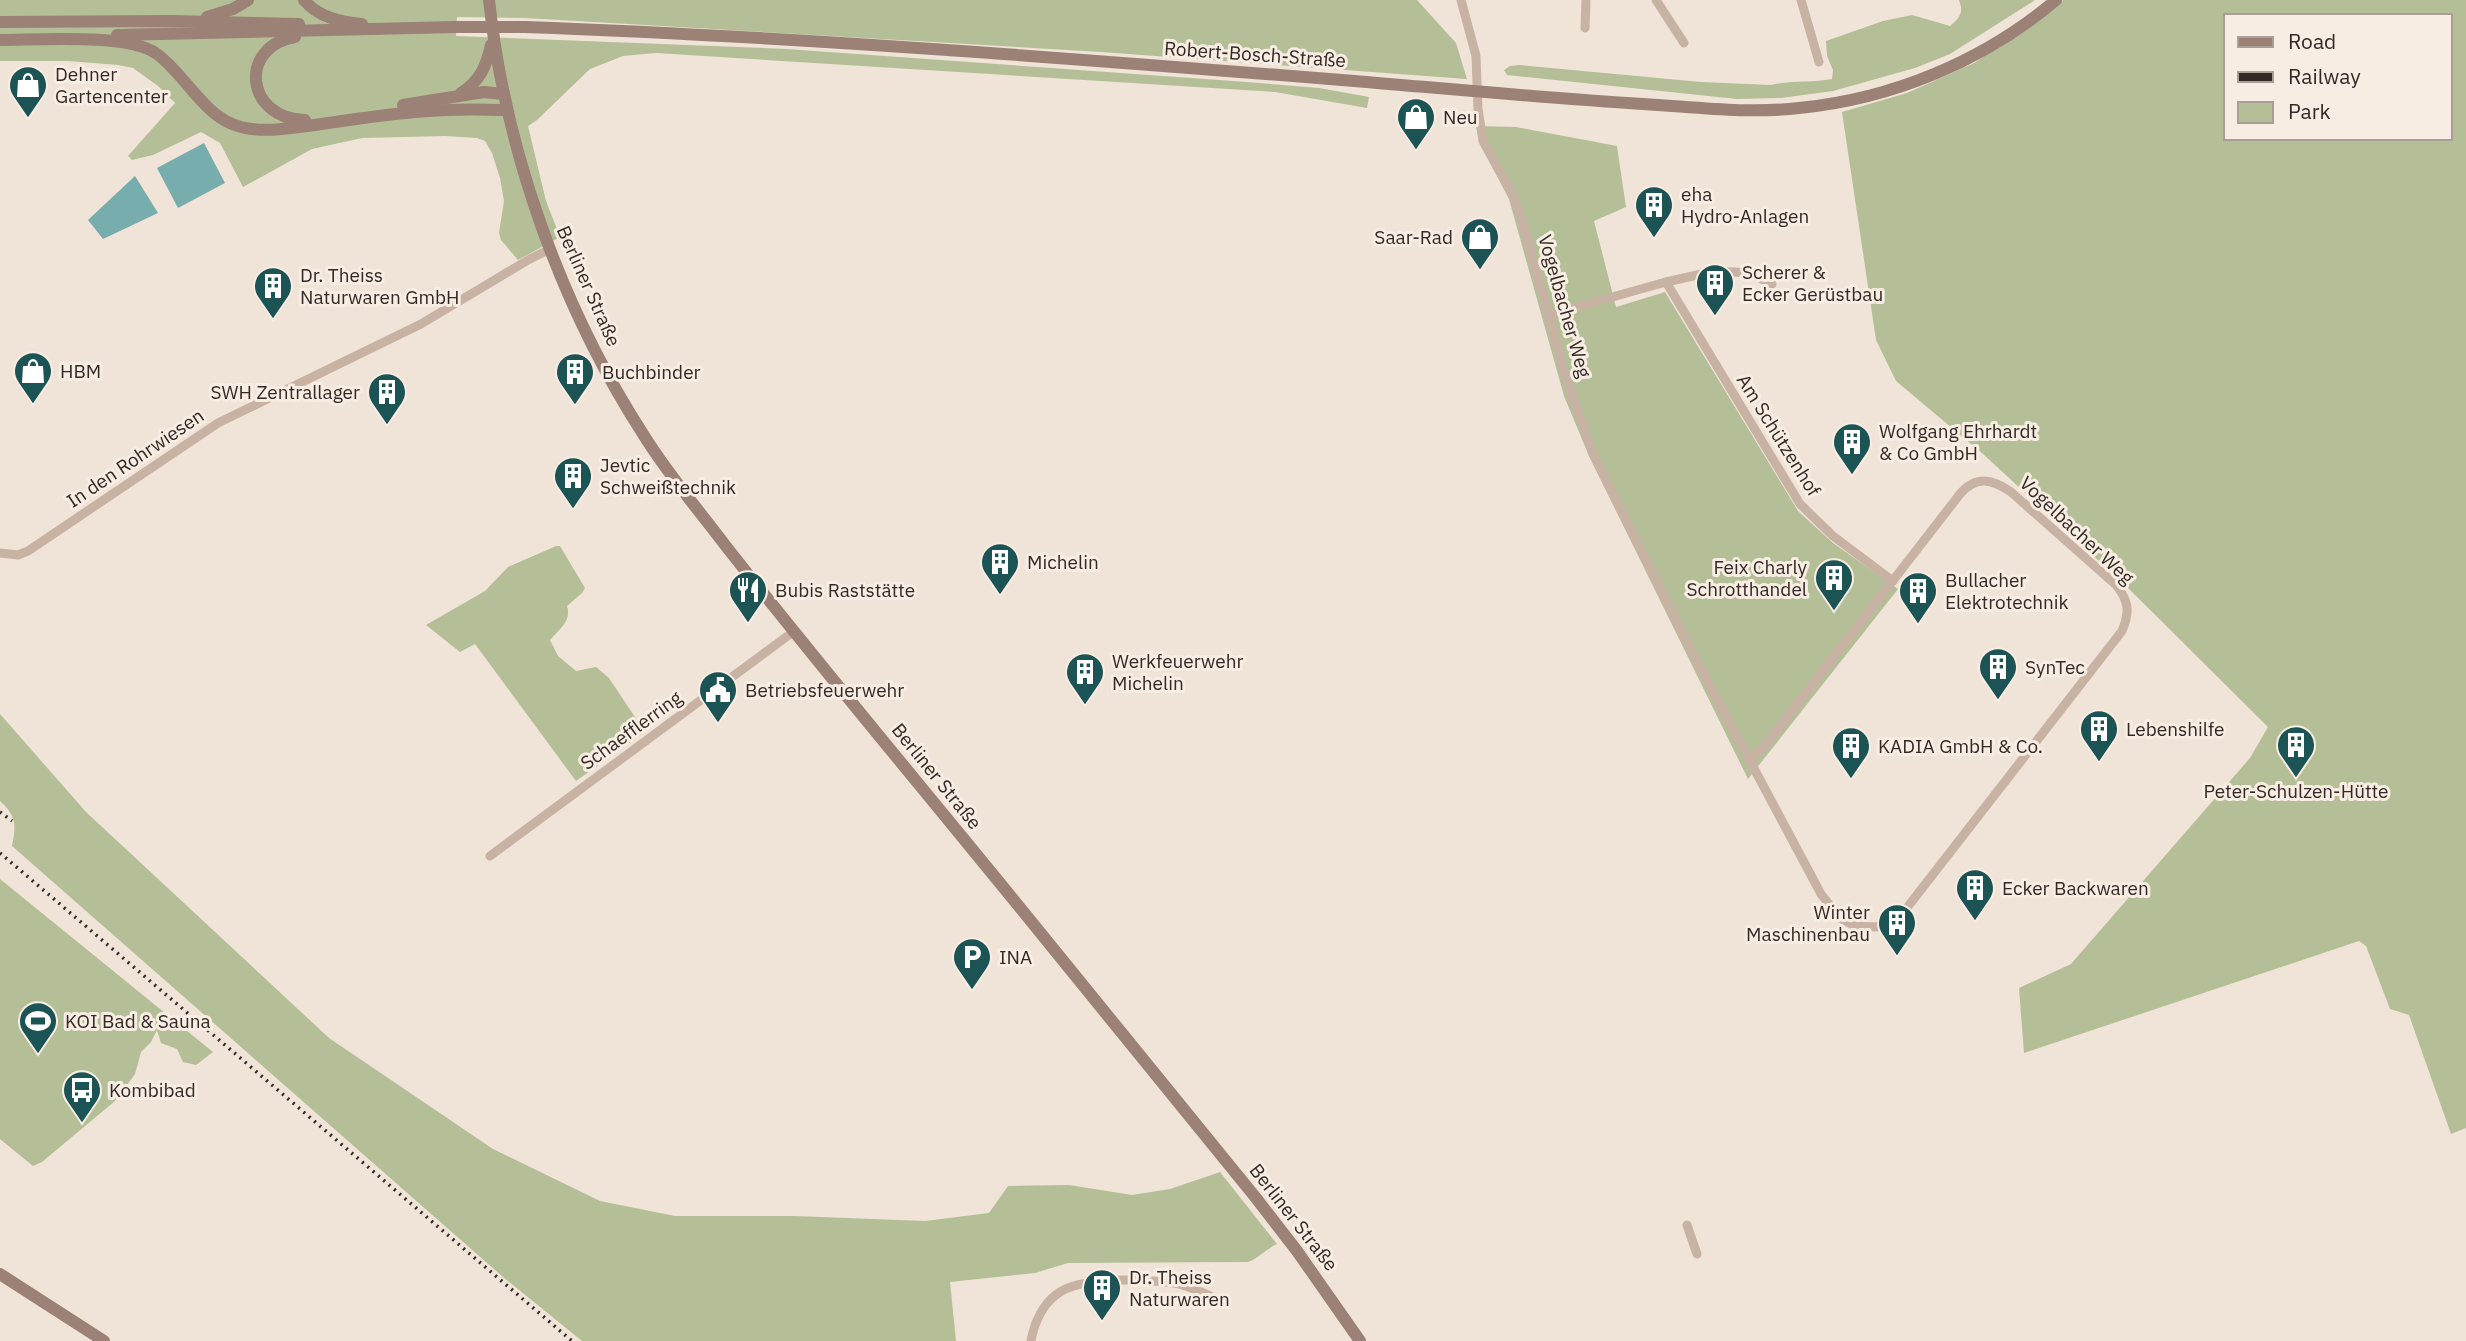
<svg xmlns="http://www.w3.org/2000/svg" width="2466" height="1341" font-family="'IBM Plex Sans',sans-serif">
  <rect width="100%" height="100%" fill="#f0e3d7"/>
  <g fill="#b4bf98" fill-rule="evenodd">
    <path d="M0 0H1417L1456 43 1467 79 1101 52 525 18 457 17 456 36 787 49 1247 82 1319 88 1369 97 1367 108 1275 92 656 53 623 56 590 69 537 120 528 126 546 201 560 237 518 260 501 240 499 233 504 201 500 178 492 153 485 141 477 138 445 136 362 138 312 149 243 187 220 143 201 132 153 155 132 160 128 156 175 103 158 86 133 68 118 65 68 61H0Z"/>
    <path d="M1959 0H2035L1950 54 1915 68 1833 91 1781 98 1737 99 1507 75 1504 70 1510 66 1519 65 1701 82 1771 85C1791 80 1812 83 1832 79L1833 70 1827 56 1826 41 1883 21 1912 15 1950 26C1960 17 1964 13 1959 0Z"/>
    <path d="M2063 0H2466V1128L2451 1134 2409 1015 2390 1009 2366 946 2359 941 2024 1053 2019 988 2071 964 2250 758 2268 727 2125 585 1983 454 1896 381 1876 340 1842 112 1907 93 1974 63 2039 21ZM2226 16H2450V138H2226Z"/>
    <path d="M1476 126 1516 127 1617 146 1626 207 1594 221 1616 307 1665 292 1798 511 1833 543 1898 589 1748 779 1589 456 1564 396 1509 199 1480 143Z"/>
    <path d="M556 546H560L585 588 582 593 567 606C572 621 559 629 550 640L558 656 576 671 596 667 609 678 645 732 576 781 475 644 460 652 426 625 485 591 508 567Z"/>
    <path d="M0 714 86 812 329 1038 493 1149 600 1201 675 1216H794L925 1221 989 1213 1008 1186 1069 1185 1132 1195 1170 1189 1220 1172 1277 1244C1266 1249 1260 1257 1248 1262L1068 1263 1035 1273 950 1282 956 1341H582L503 1277 12 846C16 826 17 816 0 801Z"/>
    <path d="M0 879 213 1052 196 1065 183 1062 177 1049 161 1043 157 1030 151 1042 141 1052 135 1074 115 1101 42 1162 33 1166 0 1139Z"/>
  </g>
  <g fill="#77adac">
    <path d="M204 143 225 183 178 208 157 168Z"/>
    <path d="M135 176 158 213 103 239 88 220Z"/>
  </g>
  <g fill="none" stroke-linecap="round" stroke-linejoin="round">
    <g stroke="#c8b2a4" stroke-width="9">
      <path d="M1461 0 1476 56 1478 109 1483 141 1513 196 1521 217 1566 378 1593 454 1694 656 1821 894 1840 918 1855 926 1876 927 1899 918 2122 631C2130 612 2129 601 2116 585L2011 492C1992 479 1976 475 1960 494L1764 747 1749 760"/>
      <path d="M1656 0 1684 43"/>
      <path d="M1801 0 1819 62"/>
      <path d="M1585 28 1586 0"/>
      <path d="M1666 282 1800 504 1833 536 1893 581"/>
      <path d="M1548 315 1666 282 1715 271 1749 273 1772 284"/>
      <path d="M0 553 18 555 28 551 218 423 421 324 528 260 550 249"/>
      <path d="M490 856 793 632"/>
      <path d="M1687 1225 1697 1254"/>
      <path d="M1031 1341C1034 1324 1042 1305 1057 1294 1081 1276 1144 1279 1174 1283 1187 1285 1198 1291 1210 1296"/>
    </g>
    <g stroke="#9b8176" stroke-width="12">
      <path d="M304 0C318 17 340 22 362 24"/>
      <path d="M489 0C505 150 561 307 643 434 667 473 697 508 725 545 788 625 852 703 917 782 1031 920 1143 1060 1256 1198L1297 1251 1360 1341"/>
      <path d="M207 17 233 9 248 0"/>
      <path d="M0 22 171 21 299 24"/>
      <path d="M525 27C802 37 1078 59 1354 81 1450 89 1547 98 1643 104 1695 107 1747 114 1799 108 1892 99 1984 61 2056 0"/>
      <path d="M117 35 456 27"/>
      <path d="M295 37C239 46 244 118 305 120"/>
      <path d="M0 40C38 40 128 33 157 54 187 76 203 117 241 127 264 133 291 128 315 125 348 120 382 115 415 112 445 109 476 109 506 110"/>
      <path d="M461 93C480 81 486 67 491 45"/>
      <path d="M403 105 484 92 503 94"/>
      <path d="M0 1274 104 1341"/>
    </g>
    <g stroke="#332925" stroke-width="3.5" stroke-dasharray="2 5" stroke-linecap="butt">
      <path d="M0 812 12 821"/>
      <path d="M0 853 572 1341"/>
    </g>
    <path stroke="#9b8176" stroke-width="12" d="M456 27H525"/>
  </g>
  <defs>
    <symbol id="shop-pin" viewBox="-11 -11 22 30"><path d="M0 17L-7.5 6A9.5 9.5 0 1 1 7.5 6Z" fill="#1c5354" stroke="#f8ede3"/><path d="M-5-2.5h2.3a2.7 3.5 0 0 1 5.4 0H5L5.5 6h-11ZM-1.5-2.5h3a1.5 2.3 0 0 0-3 0Z" fill="#fff"/></symbol>
    <symbol id="building-pin" viewBox="-11 -11 22 30"><path d="M0 17L-7.5 6A9.5 9.5 0 1 1 7.5 6Z" fill="#1c5354" stroke="#f8ede3"/><path d="M-4-6H4V6H1V3H-1V6H-4ZM-2.5-4.3h1.7v1.8h-1.7ZM.8-4.3h1.7v1.8H.8ZM-2.5-1h1.7V.8h-1.7ZM.8-1h1.7V.8H.8Z" fill="#fff"/></symbol>
    <symbol id="restaurant-pin" viewBox="-11 -11 22 30"><path d="M0 17L-7.5 6A9.5 9.5 0 1 1 7.5 6Z" fill="#1c5354" stroke="#f8ede3"/><path d="M-5-6h1v4h1v-4h1v4h1v-4h1v5L-1.5 .5V6h-2V.5L-5-1ZM5-6V6H3V1.5H1.5Q1.5-4 5-6Z" fill="#fff"/></symbol>
    <symbol id="civic-pin" viewBox="-11 -11 22 30"><path d="M0 17L-7.5 6A9.5 9.5 0 1 1 7.5 6Z" fill="#1c5354" stroke="#f8ede3"/><path d="M-.6-6.5H3V-4.5H.6V-3L4-1V1h2V6H-6V1h2V-1L-.6-3ZM-1.2 2.5V6h2.4V2.5Z" fill="#fff"/></symbol>
    <symbol id="parking-pin" viewBox="-11 -11 22 30"><path d="M0 17L-7.5 6A9.5 9.5 0 1 1 7.5 6Z" fill="#1c5354" stroke="#f8ede3"/><path d="M-3.5-5.5H1a3.5 3.5 0 0 1 0 7H-1V5.5H-3.5ZM-1-3.4V-.6H.8a1.4 1.4 0 0 0 0-2.8Z" fill="#fff"/></symbol>
    <symbol id="stadium-pin" viewBox="-11 -11 22 30"><path d="M0 17L-7.5 6A9.5 9.5 0 1 1 7.5 6Z" fill="#1c5354" stroke="#f8ede3"/><path d="M0-5a6.5 5 0 1 0 0 10a6.5 5 0 1 0 0-10ZM-3.5-1.8h7v3.6h-7Z" fill="#fff"/></symbol>
    <symbol id="bus-pin" viewBox="-11 -11 22 30"><path d="M0 17L-7.5 6A9.5 9.5 0 1 1 7.5 6Z" fill="#1c5354" stroke="#f8ede3"/><path d="M-5-6H5V4H4V6H2V4H-2V6H-4V4H-5ZM-3.5-4V0h7V-4ZM-3.5 1.2v1.5H-2V1.2ZM2 1.2v1.5H3.5V1.2Z" fill="#fff"/></symbol>
  </defs>
  <g fill-rule="evenodd">
    <use href="#shop-pin" x="6" y="63" width="44" height="60"/>
    <use href="#shop-pin" x="1394" y="95" width="44" height="60"/>
    <use href="#building-pin" x="1632" y="183" width="44" height="60"/>
    <use href="#shop-pin" x="1458" y="215" width="44" height="60"/>
    <use href="#building-pin" x="1693" y="261" width="44" height="60"/>
    <use href="#building-pin" x="251" y="264" width="44" height="60"/>
    <use href="#shop-pin" x="11" y="349" width="44" height="60"/>
    <use href="#building-pin" x="553" y="350" width="44" height="60"/>
    <use href="#building-pin" x="365" y="370" width="44" height="60"/>
    <use href="#building-pin" x="1830" y="420" width="44" height="60"/>
    <use href="#building-pin" x="551" y="454" width="44" height="60"/>
    <use href="#building-pin" x="978" y="540" width="44" height="60"/>
    <use href="#building-pin" x="1812" y="556" width="44" height="60"/>
    <use href="#restaurant-pin" x="726" y="568" width="44" height="60"/>
    <use href="#building-pin" x="1896" y="569" width="44" height="60"/>
    <use href="#building-pin" x="1976" y="645" width="44" height="60"/>
    <use href="#building-pin" x="1063" y="650" width="44" height="60"/>
    <use href="#civic-pin" x="696" y="668" width="44" height="60"/>
    <use href="#building-pin" x="2077" y="707" width="44" height="60"/>
    <use href="#building-pin" x="2274" y="723" width="44" height="60"/>
    <use href="#building-pin" x="1829" y="724" width="44" height="60"/>
    <use href="#building-pin" x="1953" y="866" width="44" height="60"/>
    <use href="#building-pin" x="1875" y="901" width="44" height="60"/>
    <use href="#parking-pin" x="950" y="935" width="44" height="60"/>
    <use href="#stadium-pin" x="16" y="999" width="44" height="60"/>
    <use href="#bus-pin" x="60" y="1068" width="44" height="60"/>
    <use href="#building-pin" x="1080" y="1266" width="44" height="60"/>
  </g>
  <g text-anchor="middle" dominant-baseline="central" stroke-width="6" stroke-linejoin="round" paint-order="stroke">
    <g font-size="19" fill="#332925" stroke="#f8ede3">
      <text transform="translate(1255 54) rotate(4)">Robert-Bosch-Straße</text>
      <text transform="translate(589 286) rotate(66)">Berliner Straße</text>
      <text transform="translate(1565 306) rotate(74)">Vogelbacher Weg</text>
      <text transform="translate(1779 435) rotate(58)">Am Schützenhof</text>
      <text transform="translate(135 458) rotate(-34)">In den Rohrwiesen</text>
      <text transform="translate(2077 530) rotate(43)">Vogelbacher Weg</text>
      <text transform="translate(631 730) rotate(-36)">Schaefflerring</text>
      <text transform="translate(937 776) rotate(51)">Berliner Straße</text>
      <text transform="translate(1294 1217) rotate(52)">Berliner Straße</text>
    </g>
    <g font-size="19" fill="#332925" stroke="#f8ede3" text-anchor="start">
      <text x="55" y="74">Dehner<tspan x="55" dy="22">Gartencenter</tspan></text>
      <text x="1443" y="117">Neu</text>
      <text x="1681" y="194">eha<tspan x="1681" dy="22">Hydro-Anlagen</tspan></text>
      <text x="1453" y="237" text-anchor="end">Saar-Rad</text>
      <text x="1742" y="272">Scherer &amp;<tspan x="1742" dy="22">Ecker Gerüstbau</tspan></text>
      <text x="300" y="275">Dr. Theiss<tspan x="300" dy="22">Naturwaren GmbH</tspan></text>
      <text x="60" y="371">HBM</text>
      <text x="602" y="372">Buchbinder</text>
      <text x="360" y="392" text-anchor="end">SWH Zentrallager</text>
      <text x="1879" y="431">Wolfgang Ehrhardt<tspan x="1879" dy="22">&amp; Co GmbH</tspan></text>
      <text x="600" y="465">Jevtic<tspan x="600" dy="22">Schweißtechnik</tspan></text>
      <text x="1027" y="562">Michelin</text>
      <text x="1807" y="567" text-anchor="end">Feix Charly<tspan x="1807" dy="22">Schrotthandel</tspan></text>
      <text x="1945" y="580">Bullacher<tspan x="1945" dy="22">Elektrotechnik</tspan></text>
      <text x="775" y="590">Bubis Raststätte</text>
      <text x="1112" y="661">Werkfeuerwehr<tspan x="1112" dy="22">Michelin</tspan></text>
      <text x="2025" y="667">SynTec</text>
      <text x="745" y="690">Betriebsfeuerwehr</text>
      <text x="2126" y="729">Lebenshilfe</text>
      <text x="1878" y="746">KADIA GmbH &amp; Co.</text>
      <text x="2296" y="791" text-anchor="middle">Peter-Schulzen-Hütte</text>
      <text x="2002" y="888">Ecker Backwaren</text>
      <text x="1870" y="912" text-anchor="end">Winter<tspan x="1870" dy="22">Maschinenbau</tspan></text>
      <text x="999" y="957">INA</text>
      <text x="65" y="1021">KOI Bad &amp; Sauna</text>
      <text x="109" y="1090">Kombibad</text>
      <text x="1129" y="1277">Dr. Theiss<tspan x="1129" dy="22">Naturwaren</tspan></text>
    </g>
  </g>
  <rect x="2224" y="14" width="228" height="126" fill="#f8ede3" stroke="#a99f97" stroke-width="2"/>
  <rect x="2238" y="37" width="35" height="10" fill="#9b8176" stroke="#a99f97" stroke-width="2"/>
  <text x="2288" y="49" font-size="21" fill="#332925">Road</text>
  <rect x="2238" y="72" width="35" height="10" fill="#332925" stroke="#a99f97" stroke-width="2"/>
  <text x="2288" y="84" font-size="21" fill="#332925">Railway</text>
  <rect x="2238" y="102" width="35" height="21" fill="#b4bf98" stroke="#a99f97" stroke-width="2"/>
  <text x="2288" y="119" font-size="21" fill="#332925">Park</text>
</svg>
